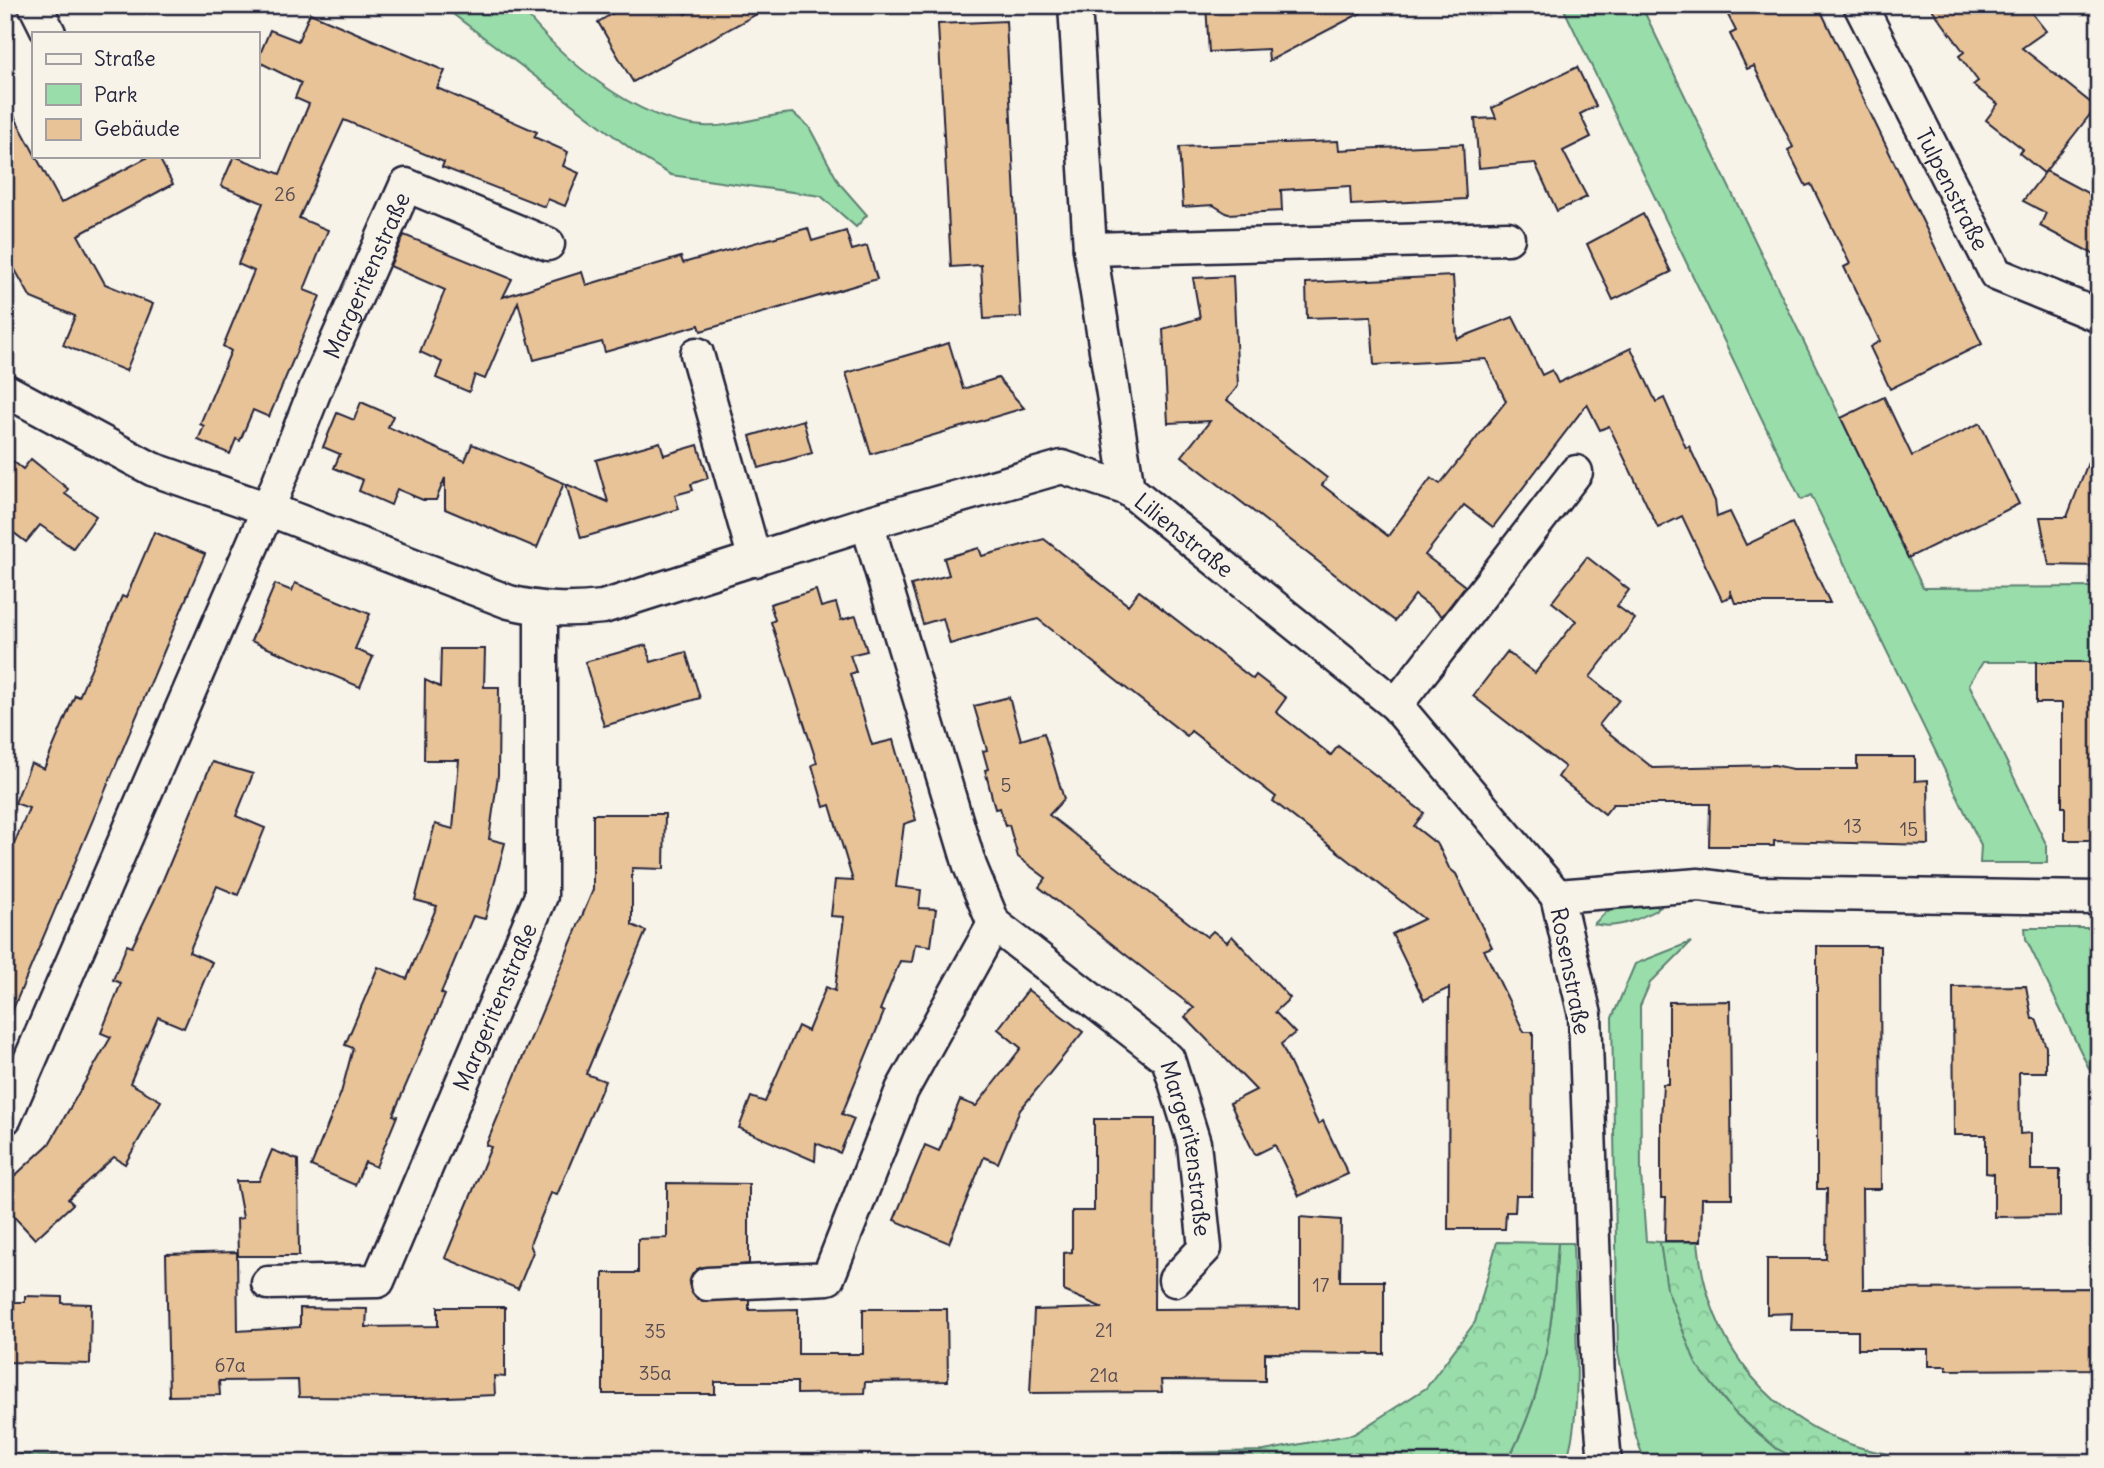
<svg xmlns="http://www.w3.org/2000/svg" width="2104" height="1468" font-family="Delius,sans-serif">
  <defs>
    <pattern id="forest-crowns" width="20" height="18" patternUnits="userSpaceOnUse" patternTransform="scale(1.75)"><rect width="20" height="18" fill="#98ddaa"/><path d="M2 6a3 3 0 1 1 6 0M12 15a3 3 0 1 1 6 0" fill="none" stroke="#83bd93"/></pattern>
  </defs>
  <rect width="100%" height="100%" fill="#f7f3e8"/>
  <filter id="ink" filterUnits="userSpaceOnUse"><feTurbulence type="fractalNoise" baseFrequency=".0143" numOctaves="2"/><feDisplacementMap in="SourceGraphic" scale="14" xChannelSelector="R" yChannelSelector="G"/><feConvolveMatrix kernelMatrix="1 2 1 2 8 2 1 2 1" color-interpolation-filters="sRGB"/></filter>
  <g filter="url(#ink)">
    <g fill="#98ddaa" stroke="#5d8072" stroke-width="2">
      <path d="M441 5H519C560 58 634 121 703 126 734 128 762 115 793 113L809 127 839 183 867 215 856 227 821 196 671 175 643 158Z"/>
      <path d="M1562 5H1641L1923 588 2099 587V662H1983L1969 684 2047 846V863H1980L1981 845 1811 495 1801 500Z"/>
      <path d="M1643 902 1661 903V907C1640 919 1618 930 1594 924L1606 912Z"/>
      <path d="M2025 928H2099V1089L2026 939Z"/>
      <path d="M1691 942 1650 983 1640 1006 1641 1174 1646 1241 1660 1242C1674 1339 1714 1417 1805 1463H1645L1635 1433 1618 1353 1616 1242 1612 1018 1635 964Z"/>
      <path d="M1558 1243H1573C1574 1296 1585 1418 1565 1463H1506C1547 1391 1552 1323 1558 1243Z"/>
    </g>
    <g fill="url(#forest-crowns)" stroke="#5d8072" stroke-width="2">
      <path d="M1497 1242 1558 1243C1552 1323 1547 1391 1506 1463H568L787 1462 1264 1451 1354 1434 1426 1388 1475 1322Z"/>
      <path d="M1660 1242H1698C1706 1332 1758 1409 1844 1442 1877 1455 1914 1458 1949 1463H1805L1777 1449 1735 1413 1696 1364 1667 1289Z"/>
      <path d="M5 1454 218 1463H5Z"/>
    </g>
    <g fill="#e8c398" stroke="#22223b" stroke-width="2">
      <path d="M627 5H680L685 14 700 5H773L633 82 598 22Z"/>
      <path d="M1206 5H1376L1269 61 1268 49 1209 52Z"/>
      <path d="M1723 5H1818L1982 344 1890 389 1870 347 1880 341 1844 267 1850 264 1811 184 1806 186 1788 150 1793 147 1754 66 1747 69 1730 34 1736 31Z"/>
      <path d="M1929 5 2026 6 2046 31 2022 48 2096 107 2044 173 2019 153 2023 149 1986 120 1998 104 1973 85 1978 81 1959 56 1964 52Z"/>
      <path d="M310 13 445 71 437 88 537 132 534 137 568 152 563 166 579 173 565 206 548 199 545 207 442 167 444 162 344 120 299 218 328 230 304 290 320 296 269 417 253 410 240 441 236 439 230 454 198 440 204 426 200 424 231 351 223 346 254 271 238 264 263 203 221 186 234 156 280 174 309 104 295 98 301 83 257 61 270 30 298 41Z"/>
      <path d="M1006 21 1021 317 984 319 981 265 951 267 938 24Z"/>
      <path d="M1577 67 1596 106 1580 114 1591 137 1563 151 1587 197 1557 211 1535 163 1479 168 1475 119 1496 118 1492 108Z"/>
      <path d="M5 99 61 203 150 156H158L173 184 78 235 105 284 153 304 126 371 63 345 75 316 31 298 5 252Z"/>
      <path d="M1338 141 1339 150 1463 144 1466 199 1351 205 1350 186 1281 190 1282 211 1228 214 1213 205 1183 207 1179 147Z"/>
      <path d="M2046 171 2099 199V257L2040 226 2046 213 2023 201Z"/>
      <path d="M1643 214 1671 272 1613 300 1587 244Z"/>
      <path d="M808 228 812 241 846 231 852 250 867 246 877 279 701 331 699 325 605 352 602 342 534 360 518 302 485 379 475 375 469 392 436 378 442 362 420 352 445 290 390 266 404 235 512 279 503 297 582 272 586 285 681 257 683 263Z"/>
      <path d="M1233 276 1238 386 1227 400 1327 478 1322 485 1388 536 1431 478 1440 484 1506 401 1486 359 1374 365 1371 316 1307 318 1306 283 1453 276 1457 339 1513 317 1542 375 1552 370 1558 383 1631 348 1656 402 1664 398 1686 448 1689 446 1715 501 1717 517 1730 512 1746 545 1792 523 1830 603H1735L1730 590 1731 597 1722 600 1682 516 1658 528 1609 426 1600 430 1587 404 1493 527 1464 505 1425 555 1465 586 1442 616 1415 595 1395 621 1182 456 1210 421 1168 423 1163 329 1200 318 1193 278Z"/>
      <path d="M949 343 963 389 998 378 1024 408 871 454 846 373Z"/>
      <path d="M1884 397 1912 456 1980 423 2019 504 1908 558 1841 418Z"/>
      <path d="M361 402 393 416 388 427 465 461 472 444 564 483 537 548 445 509V478L436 500H423L397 489 391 505 359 491 363 480 334 468 340 454 323 447 337 413 354 420Z"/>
      <path d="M803 420 812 453 759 468 750 436Z"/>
      <path d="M660 442 664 455 698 445 708 478 691 484 693 490 675 495 679 509 581 538 566 484 608 502 596 460Z"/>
      <path d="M2096 442H2099V566L2049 565 2040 517H2067Z"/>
      <path d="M5 455 23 469 31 459 68 489 65 494 96 516 73 548 40 525 26 542 5 526Z"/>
      <path d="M154 532 205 554 5 1028V866L29 808 15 803 31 763 44 769 75 695 79 697 122 596 126 598Z"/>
      <path d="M1044 539 1128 605 1139 591 1253 679 1256 675 1286 698 1276 712 1331 755 1338 746 1424 813 1414 826 1438 845 1449 868 1456 874 1492 947 1484 950 1524 1032H1533L1532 1195H1516L1515 1212H1506L1505 1229H1448L1449 988 1424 1000 1392 934 1424 919 1273 801 1276 797 1191 731 1187 736 1038 619 950 644 943 618 923 624 911 585 949 575 944 558 979 548 982 556Z"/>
      <path d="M1587 557 1629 590 1617 606 1635 619 1590 677 1619 700 1599 725 1653 768 1774 765 1793 769H1857V757H1915V781L1928 780 1929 845 1774 841V846H1709L1710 804H1613L1605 814 1558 777 1565 767 1473 696 1507 652 1535 673 1576 621 1552 602Z"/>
      <path d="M295 583 370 614 355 649 373 657 360 687 251 641 275 584 292 591Z"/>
      <path d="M816 590 821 607 836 603 841 620 856 616 867 651 850 655 856 672 850 674 872 745 893 740 916 820 904 824 896 887 921 890 919 908 936 909 931 946 915 944 912 962 900 961 880 1010 884 1012 842 1114 854 1119 840 1153 816 1143 815 1161 739 1128 751 1097 765 1102 798 1026 808 1031 826 987 835 991 844 917 831 916 835 880 853 881 830 805 824 807 812 765 817 763 771 622 775 620 770 604Z"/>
      <path d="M646 645 651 662 686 652 700 698 604 726 585 662Z"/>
      <path d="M441 649H485L484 687H499L498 775 489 839 505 843 485 919 473 916 441 993 445 995 393 1115 397 1116 376 1167 365 1162 355 1185 311 1166 341 1093 353 1048 345 1045 378 967 407 979 437 906 415 900 435 824 453 829 459 760H424L425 680 440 687Z"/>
      <path d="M2036 662H2090V681H2099V840H2065V807H2062V703H2036Z"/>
      <path d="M1009 697 1021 740 1044 733 1064 799 1049 815 1207 937 1213 931 1227 942 1232 936 1290 998 1275 1012 1295 1033 1281 1044 1318 1124 1323 1121 1348 1174 1299 1196 1275 1145 1255 1155 1230 1103 1256 1090 1185 1017 1194 1008 1039 887 1046 878 1018 857 1009 825 1005 826 1000 808 995 809 985 770 988 769 983 751 987 750 974 706Z"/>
      <path d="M212 762 253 774 236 816 265 828 238 895 217 886 189 952 212 962 184 1028 158 1017 130 1083 161 1101 125 1164 114 1157 68 1199 73 1204 35 1239 5 1207V1185L49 1144 111 1037 101 1033 121 983 113 980 127 945 132 947 155 899Z"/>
      <path d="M593 814H665L664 869 632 868V925L646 931 586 1074 605 1081 557 1195 551 1193 530 1244 533 1252 518 1289 445 1258 491 1147 486 1145 593 890Z"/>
      <path d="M1817 946H1880L1881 1189H1862L1863 1289 2099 1288V1369L1946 1370V1366H1928V1349H1858V1331H1791L1792 1313 1767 1314V1259H1826L1827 1189H1817Z"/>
      <path d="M2026 986 2032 1019H2036L2046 1047V1072H2019L2020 1134 2031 1133V1170H2060V1216L1994 1217V1174L1986 1173V1135H1954L1953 987Z"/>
      <path d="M1028 990 1083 1032 1020 1110 998 1163 984 1157 949 1243 894 1220 925 1145 939 1151 960 1100 976 1106 1021 1048 998 1029Z"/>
      <path d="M1730 1001 1732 1198H1702L1701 1241H1665L1666 1198H1661V1120L1663 1084H1669V1002Z"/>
      <path d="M1094 1119H1155L1154 1309 1300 1308V1217L1341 1220 1340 1281H1384V1354L1265 1353V1381L1161 1380 1162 1392 1030 1393 1034 1310 1103 1308 1064 1291V1253L1072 1252V1211H1094Z"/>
      <path d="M272 1150 298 1160 299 1256H238L237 1219 243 1218 236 1181H259Z"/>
      <path d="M667 1183 749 1184V1264L697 1269 689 1284 698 1300H749V1310L798 1309V1354H863V1309H947L948 1381 865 1382 864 1393 797 1394V1382H715V1394H603V1273H638V1239L667 1238Z"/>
      <path d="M237 1252 238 1331 300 1327V1308L367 1309 366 1327 438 1326V1307H505V1377L494 1376 495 1395 422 1398 299 1397 298 1380 219 1381 220 1395 169 1396 166 1254Z"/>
      <path d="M25 1296 62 1297V1303L91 1304 90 1364 5 1362V1302H25Z"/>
    </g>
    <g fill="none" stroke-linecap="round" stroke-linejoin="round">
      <defs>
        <g id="minor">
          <path d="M35 5 49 33"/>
          <path id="s1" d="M1075 5 1090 249 1128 489 1396 705 1557 896"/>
          <path id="s2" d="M1860 5 1996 274 2099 316"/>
          <path d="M1090 249 1508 238"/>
          <path d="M697 354 755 560"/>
          <path d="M5 390 152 469 268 509 509 602C542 610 569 611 603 607L867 523 1062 467 1128 489"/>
          <path id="s3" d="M867 523 970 866 994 924 1168 1059 1194 1143 1205 1248 1175 1280"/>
          <path d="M1396 705 1576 472"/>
          <path id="s4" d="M5 1118 268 509 315 390 406 185 548 244"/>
          <path id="s5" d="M268 1283 378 1281 541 896V610"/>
          <path d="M707 1284 828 1278 902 1090 994 924"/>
          <path d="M1605 1463 1598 1381 1585 1015 1557 896 1699 885 1759 893 2099 898"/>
        </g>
      </defs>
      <use href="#minor" stroke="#22223b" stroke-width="37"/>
      <use href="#minor" stroke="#f7f3e8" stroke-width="32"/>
    </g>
  </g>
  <g text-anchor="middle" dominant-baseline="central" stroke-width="7" stroke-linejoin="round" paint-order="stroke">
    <g font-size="19" fill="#544a52">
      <text x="285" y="194">26</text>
      <text x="1006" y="785">5</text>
      <text x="1853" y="826">13</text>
      <text x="1909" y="829">15</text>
      <text x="1321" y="1285">17</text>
      <text x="1104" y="1330">21</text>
      <text x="655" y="1331">35</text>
      <text x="230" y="1365">67a</text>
      <text x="655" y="1373">35a</text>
      <text x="1104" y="1375">21a</text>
    </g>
    <g font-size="23" fill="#22223b" stroke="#f7f3e8">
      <text stroke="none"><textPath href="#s2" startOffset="206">Tulpenstraße</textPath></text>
      <text stroke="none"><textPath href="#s4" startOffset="917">Margeritenstraße</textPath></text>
      <text stroke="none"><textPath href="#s1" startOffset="560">Lilienstraße</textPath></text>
      <text transform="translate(1571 971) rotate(79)">Rosenstraße</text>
      <text stroke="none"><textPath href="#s5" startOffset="408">Margeritenstraße</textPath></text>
      <text stroke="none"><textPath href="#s3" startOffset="733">Margeritenstraße</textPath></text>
    </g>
  </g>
  <rect width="2104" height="1468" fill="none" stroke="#f7f3e8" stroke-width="28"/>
  <rect x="14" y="14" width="2076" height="1440" fill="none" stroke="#22223b" stroke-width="2.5" filter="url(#ink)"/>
  <rect x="32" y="32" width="228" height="126" fill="#f7f3e8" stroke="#a29fa3" stroke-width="2"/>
  <rect x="46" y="54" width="35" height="10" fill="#f7f3e8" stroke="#a29fa3" stroke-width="2"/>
  <text x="94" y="66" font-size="21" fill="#22223b">Straße</text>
  <rect x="46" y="84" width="35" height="21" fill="#98ddaa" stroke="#a29fa3" stroke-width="2"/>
  <text x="94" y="102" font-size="21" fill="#22223b">Park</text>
  <rect x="46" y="119" width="35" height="21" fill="#e8c398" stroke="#a29fa3" stroke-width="2"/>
  <text x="94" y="136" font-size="21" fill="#22223b">Gebäude</text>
</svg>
